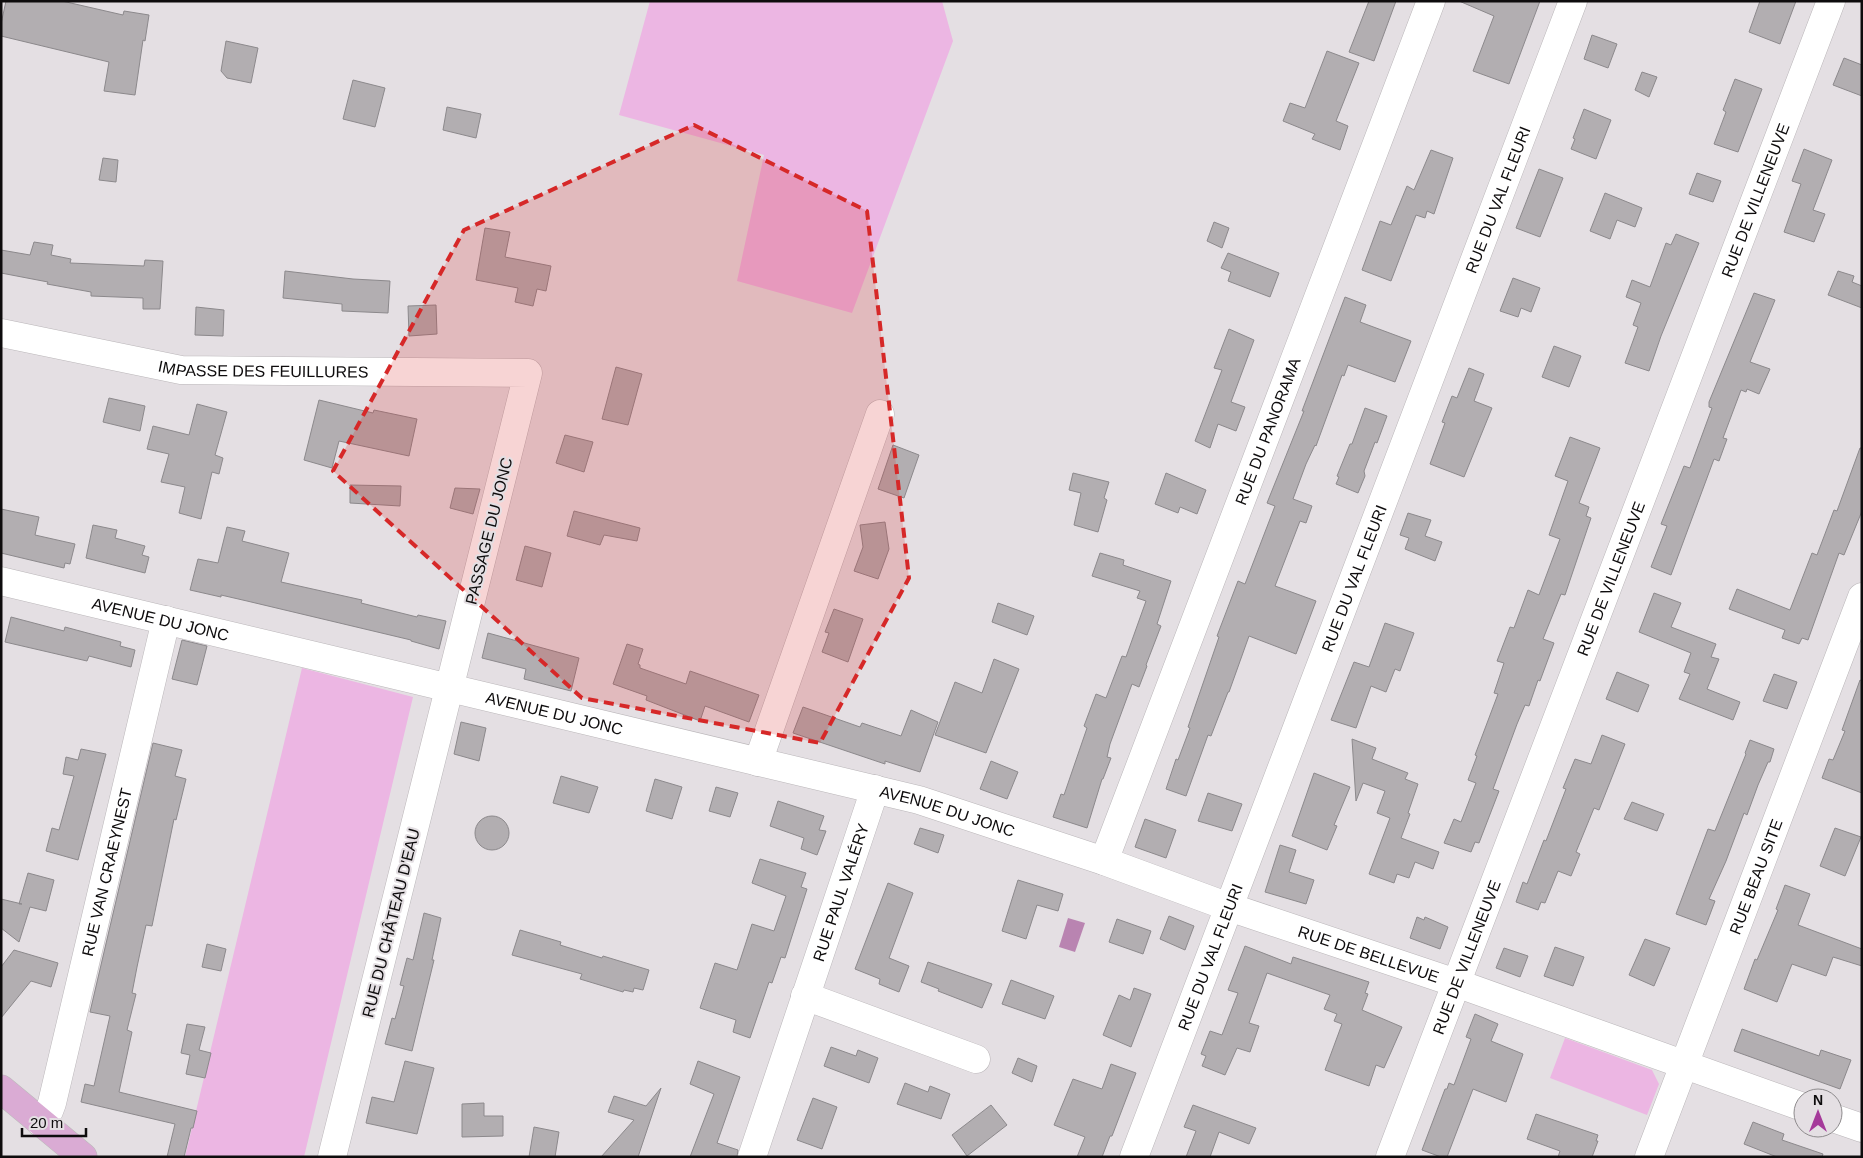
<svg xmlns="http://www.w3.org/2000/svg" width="1863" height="1158" font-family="Helvetica,sans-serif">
  <rect width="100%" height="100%" fill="#e4dfe3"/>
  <g fill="#ecb6e3">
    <path d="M650 1H942L953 41 852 313 737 281 764 155 619 115Z"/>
    <path d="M302 668 413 697 304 1157H185Z"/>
    <path d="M1565 1038 1652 1070 1659 1084 1647 1115 1550 1078Z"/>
  </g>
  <path fill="#b984b1" d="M1068 918 1085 923 1075 952 1059 947Z"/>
  <g fill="#b2aeb1" stroke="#8c898c">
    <path d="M6 1H62L123 15 124 11 149 15 145 41 143 40 135 95 104 91 109 62 1 36V24Z"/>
    <path d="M1369 1H1396L1374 61 1349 52Z"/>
    <path d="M1459 1H1540L1509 84 1473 71 1494 16Z"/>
    <path d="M1760 1H1796L1780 44 1749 32Z"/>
    <path d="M1592 35 1617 44 1608 68 1584 59Z"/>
    <path d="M226 41 258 48 251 83 227 78 221 71Z"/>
    <path d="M1327 51 1359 63 1336 121 1348 126 1340 150 1312 139 1315 134 1283 121 1290 103 1305 108Z"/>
    <path d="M1844 58 1862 65V96L1833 85Z"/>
    <path d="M1642 72 1657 77 1649 97 1635 90Z"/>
    <path d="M1735 79 1762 89 1738 152 1714 144 1726 112 1723 110Z"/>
    <path d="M353 80 385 88 375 127 343 119Z"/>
    <path d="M447 107 481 114 476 138 443 130Z"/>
    <path d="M1584 109 1611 120 1596 159 1571 149 1575 139 1573 138Z"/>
    <path d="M1804 149 1832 160 1813 210 1825 214 1814 242 1784 232 1801 184 1792 181Z"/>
    <path d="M1431 150 1453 158 1434 214 1427 211 1425 218 1416 215 1391 281 1362 270 1380 221 1391 225 1407 186 1414 190Z"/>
    <path d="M103 158 118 160 116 182 99 180Z"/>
    <path d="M1539 169 1563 178 1540 237 1516 228Z"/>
    <path d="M1697 173 1721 181 1713 202 1689 194Z"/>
    <path d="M1605 193 1642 208 1635 227 1617 220 1610 239 1590 231Z"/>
    <path d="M1214 222 1229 228 1222 248 1207 241Z"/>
    <path d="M485 228 510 232 505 257 551 266 546 291 537 289 533 306 515 302 518 288 476 280Z"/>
    <path d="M1676 234 1699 243 1661 336 1649 371 1625 363 1638 327 1633 325 1641 303 1626 297 1632 280 1650 287 1666 243 1671 245Z"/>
    <path d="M34 242 53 245 51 255 71 259 70 263 144 266 145 260 163 261 160 309H143V298L91 296V292L47 284 48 282 1 273V250L30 255Z"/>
    <path d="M1228 253 1279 273 1270 297 1228 281 1231 272 1221 268Z"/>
    <path d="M285 271 353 279 390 281 388 313 342 311V304L283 298Z"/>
    <path d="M1838 271 1854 276 1852 282 1862 286V308L1828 295Z"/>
    <path d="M1513 278 1540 288 1531 312 1521 308 1518 317 1500 311Z"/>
    <path d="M1754 293 1775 300 1750 362 1770 369 1759 394 1747 389 1746 392 1741 390 1723 438 1727 439 1719 461 1714 459 1671 575 1651 567 1667 526 1661 524 1684 466 1690 468 1712 408 1709 407V402Z"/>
    <path d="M1345 297 1366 305 1360 322 1411 341 1395 382 1348 365 1344 376 1342 375 1316 446 1315 445 1306 464 1293 499 1312 506 1306 523 1300 521 1275 586 1316 601 1296 654 1249 636 1229 692H1228L1211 736 1208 735 1186 796 1166 789 1176 759 1178 760 1190 728 1188 727 1219 637 1217 636 1238 581 1245 584 1275 506 1267 503 1304 411H1302Z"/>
    <path d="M436 305 437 334 409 336 408 306Z"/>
    <path d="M196 307 224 310 223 336 195 335Z"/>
    <path d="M1229 329 1254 340 1231 402 1245 407 1236 431 1218 424 1210 448 1195 441 1222 370 1214 368Z"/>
    <path d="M1554 346 1581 356 1569 387 1542 377Z"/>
    <path d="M616 367 642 374 628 425 602 419Z"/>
    <path d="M1469 368 1484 374 1474 401 1492 408 1464 477 1430 464 1445 423 1442 422 1452 396 1457 398Z"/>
    <path d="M109 398 145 406 140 431 103 422Z"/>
    <path d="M319 400 373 413 374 410 417 419 409 456 339 441 332 468 304 460Z"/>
    <path d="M197 404 227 412 215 455 223 458 219 474 212 472 201 519 179 513 185 487 161 482 169 454 147 449 153 426 189 435Z"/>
    <path d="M1365 408 1387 416 1377 443 1375 442 1364 471 1365 476 1358 493 1336 484 1339 477 1337 476 1350 444H1352Z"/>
    <path d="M565 435 593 442 584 472 556 463Z"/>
    <path d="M1570 437 1600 448 1579 503 1589 507 1586 516 1591 518 1565 595 1561 594 1543 639 1554 643 1540 681 1538 680 1529 706 1525 705 1517 724 1493 789 1499 791 1479 843 1475 842 1471 852 1444 843 1454 819 1461 822 1476 783 1468 780 1477 756 1475 755 1498 694 1494 693 1504 663 1497 661 1510 627 1514 628 1528 590 1539 595 1560 539 1549 535 1568 481 1555 476Z"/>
    <path d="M893 445 919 455 904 498 878 489Z"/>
    <path d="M1860 448H1862V511L1844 555 1839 553 1808 640 1802 638 1799 644 1782 638 1785 630 1729 609 1737 589 1790 610 1812 553 1817 555 1834 510 1837 511Z"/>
    <path d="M1073 473 1109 482 1104 498 1107 500 1098 532 1074 525 1081 493 1069 490Z"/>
    <path d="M1166 473 1206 490 1197 514 1180 507 1178 513 1155 504Z"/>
    <path d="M350 485 401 486 400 506 350 503Z"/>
    <path d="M455 488 480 489 473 514 450 508Z"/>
    <path d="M1 509 39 517 35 535 75 544 70 564 65 563 64 568 1 553Z"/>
    <path d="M574 511 640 528 637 541 604 535 600 545 567 536Z"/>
    <path d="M1408 513 1431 520 1425 536 1442 542 1435 561 1405 549 1409 538 1400 535Z"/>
    <path d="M885 522 889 549 878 579 854 571 863 547 860 525Z"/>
    <path d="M93 525 117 530 115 538 145 546 142 555 149 557 145 573 86 558Z"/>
    <path d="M227 527 245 531 242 541 289 553 281 582 362 600 361 603 417 617 418 615 446 621 439 649 411 641V640L247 601 221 595V597L190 590 198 559 218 563Z"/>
    <path d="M525 546 551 553 542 587 516 580Z"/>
    <path d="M1100 553 1124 560 1123 565 1171 581 1157 624 1161 626 1146 665 1147 666 1139 687 1132 684 1110 744 1107 757 1111 758 1103 779H1102L1087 828 1053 817 1061 794 1064 795 1087 728 1084 726 1096 694 1106 698 1122 656 1126 657 1146 601 1137 598 1140 591 1092 576Z"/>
    <path d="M1654 593 1681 603 1671 627 1716 644 1711 657 1719 659 1707 689 1740 702 1733 720 1679 699 1690 674 1684 672 1691 653 1639 632Z"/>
    <path d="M998 603 1034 616 1027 635 992 622Z"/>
    <path d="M834 609 863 619 848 662 822 652 829 633 825 632Z"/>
    <path d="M11 617 64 631 65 627 121 642 120 646 135 650 131 667 89 656 87 661 5 642Z"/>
    <path d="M1385 623 1414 633 1400 671 1395 669 1386 692 1371 686 1356 728 1331 720 1354 662 1369 667Z"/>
    <path d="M488 633 579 658 571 691 524 679 526 669 482 658Z"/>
    <path d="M182 640 207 646 197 685 172 679Z"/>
    <path d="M627 644 643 649 638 664 640 665V668L686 684 690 671 759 695 749 722 705 706 700 721 646 700 647 696 613 684Z"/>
    <path d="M994 659 1019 669 986 753 935 735 955 682 982 693Z"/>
    <path d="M1617 672 1649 685 1638 712 1606 699Z"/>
    <path d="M1774 674 1797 682 1787 709 1763 701Z"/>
    <path d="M1860 680 1862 681V793L1822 778 1829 759 1833 760 1845 731 1842 730Z"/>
    <path d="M803 707 860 727 862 723 901 736 911 710 938 722 920 772 885 761V764L793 733Z"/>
    <path d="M461 722 486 728 479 761 454 754Z"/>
    <path d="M1602 735 1625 744 1599 810 1594 808 1576 852 1580 854 1571 876 1558 871 1545 903 1541 902 1538 910 1516 902 1523 882 1527 884 1544 840 1546 841 1566 789 1563 788 1575 759 1591 764Z"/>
    <path d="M1352 739 1376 748 1372 759 1408 773 1405 779 1418 784 1408 813 1410 814 1401 838 1439 852 1433 869 1415 862 1409 878 1397 874 1394 883 1369 874 1390 818 1377 813 1385 791 1363 783 1356 801Z"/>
    <path d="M1750 740 1774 749 1770 762H1768L1758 785 1747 815 1744 813 1726 861 1709 899 1715 901 1706 925 1676 914 1708 829 1715 831 1746 754 1745 753Z"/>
    <path d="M153 743 182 750 175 776 186 779 176 820 174 819 152 926 146 925 137 967 132 993 136 994 127 1030 132 1032 119 1092 197 1111 193 1128H191L184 1157H167L175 1124 81 1102 85 1084 94 1086 110 1016 90 1012Z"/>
    <path d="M81 749 106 754 78 860 46 851 52 828 59 830 74 776 63 774 66 757 78 760Z"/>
    <path d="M991 761 1018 772 1007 799 980 789Z"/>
    <path d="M1314 773 1350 787 1334 825 1337 826 1327 850 1292 836Z"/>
    <path d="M561 776 598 787 589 813 553 803Z"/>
    <path d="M655 779 682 787 672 819 646 811Z"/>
    <path d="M716 787 738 793 730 817 709 811Z"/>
    <path d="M1208 793 1242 804 1232 831 1198 821Z"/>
    <path d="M778 801 824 816 819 830 826 831 817 855 801 849 804 838 770 826Z"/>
    <path d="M1632 802 1664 814 1657 831 1624 819Z"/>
    <circle cx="492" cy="833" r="17"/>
    <path d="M1145 819 1176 830 1166 858 1135 847Z"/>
    <path d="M920 828 944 835 938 853 914 844Z"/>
    <path d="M1835 828 1861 837 1845 876 1820 866Z"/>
    <path d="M1280 845 1296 850 1289 872 1314 880 1306 904 1265 892Z"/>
    <path d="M760 859 806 873 801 887 807 889 785 958 781 957 772 983 769 982 750 1038 733 1032 736 1020 700 1008 715 963 737 970 752 924 774 931 786 896 752 883Z"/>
    <path d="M28 873 54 880 46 911 30 907 19 942 1 928V899L22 904H19Z"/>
    <path d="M1018 880 1063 894 1058 911 1037 905 1026 939 1002 931Z"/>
    <path d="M888 883 913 893 889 958 909 966 899 992 879 984 880 979 855 969Z"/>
    <path d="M1785 885 1810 894 1798 925 1862 949V966L1833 957 1826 976 1792 964 1777 1002 1744 989 1755 959 1757 960 1778 910 1776 909Z"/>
    <path d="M424 913 441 918 432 960H434L412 1051 385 1044 392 1018 395 1019 404 986 400 985 407 958 413 960Z"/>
    <path d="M1169 916 1194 926 1185 950 1160 939Z"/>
    <path d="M1417 917 1424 920 1425 917 1448 927 1440 949 1410 938Z"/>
    <path d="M1117 919 1151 931 1143 954 1109 942Z"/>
    <path d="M520 930 561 942 560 945 602 958 603 956 649 970 643 990 634 988 633 992 624 990 623 992 580 979 582 974 512 955Z"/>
    <path d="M1645 939 1670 948 1654 986 1629 975Z"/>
    <path d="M207 944 226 949 221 971 202 967Z"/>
    <path d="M1245 946 1291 964 1293 957 1369 982 1365 993 1368 994 1362 1010 1402 1027 1384 1068 1376 1065 1369 1086 1325 1070 1342 1024 1334 1021 1337 1014 1324 1009 1330 995 1267 973 1249 1023 1259 1026 1250 1052 1237 1048 1225 1075 1202 1066 1206 1056 1201 1054 1210 1031 1222 1035 1238 993 1228 990Z"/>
    <path d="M1555 947 1584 957 1573 986 1544 976Z"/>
    <path d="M1504 948 1528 956 1520 977 1496 968Z"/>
    <path d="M14 950 58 963 51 987 31 981 1 1018V967Z"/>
    <path d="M928 962 992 984 982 1008 938 991 939 989 921 982Z"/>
    <path d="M1011 980 1054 996 1045 1019 1002 1004Z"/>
    <path d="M1134 988 1151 994 1131 1047 1103 1035 1119 995 1130 1000Z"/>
    <path d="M1475 1014 1498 1024 1491 1041 1523 1054 1506 1102 1473 1089 1447 1157H1441L1422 1150 1445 1089H1447L1449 1083 1454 1085 1471 1039 1466 1037Z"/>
    <path d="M187 1024 205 1027 199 1050 211 1053 205 1078 186 1074 190 1055 181 1053Z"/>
    <path d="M1742 1029 1819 1056 1821 1050 1851 1060 1840 1089 1734 1051Z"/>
    <path d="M831 1047 856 1056 858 1050 878 1058 869 1083 824 1066Z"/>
    <path d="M1018 1058 1037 1066 1032 1082 1012 1073Z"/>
    <path d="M405 1061 434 1068 417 1134 366 1123 372 1097 394 1102Z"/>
    <path d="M698 1061 740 1077 717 1143 738 1150 737 1157H690L714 1094 690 1084Z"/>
    <path d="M1111 1064 1136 1073 1112 1136H1110L1102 1157H1077L1085 1137 1054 1125 1073 1079 1102 1089Z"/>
    <path d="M905 1083 928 1092 930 1086 950 1094 941 1119 897 1104Z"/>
    <path d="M661 1088 638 1157H601L634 1120 608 1112 614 1096 646 1106Z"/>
    <path d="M813 1098 837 1107 822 1149 797 1140Z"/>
    <path d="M484 1103V1116H503V1136L462 1137V1104Z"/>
    <path d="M991 1105 1007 1125 967 1156 952 1135Z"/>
    <path d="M1193 1105 1256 1128 1249 1144 1219 1132 1210 1157H1186L1196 1131 1184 1127Z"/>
    <path d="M1536 1114 1598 1135 1596 1141H1598L1592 1157H1558L1560 1151 1527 1139Z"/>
    <path d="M1753 1122 1784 1134 1782 1140 1823 1154 1822 1157H1777L1744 1144Z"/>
    <path d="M534 1127 559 1132 555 1157H529Z"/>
  </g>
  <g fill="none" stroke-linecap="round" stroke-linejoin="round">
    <defs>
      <g id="minor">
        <path id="s1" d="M1 333 181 370 528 373 332 1157"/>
        <path id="s2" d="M1 581 919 800 1104 861 1229 907 1456 983 1803 1107"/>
        <path d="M758 762 880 414"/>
        <path id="s3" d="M1104 861 1431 1"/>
        <path d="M805 996 976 1059"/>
        <path d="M1833 1118 1862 1128"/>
        <path id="s4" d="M40 1122 49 1111 52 1103 166 620"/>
        <path id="s5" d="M752 1157 875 789"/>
        <path id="s6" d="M1134 1157 1573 1"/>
        <path id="s7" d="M1390 1157 1831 1"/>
        <path id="s8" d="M1649 1157 1862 597"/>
      </g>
      <path id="major" d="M1 1089 83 1157"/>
    </defs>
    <use href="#minor" stroke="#bab6b9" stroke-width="29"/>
    <use href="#major" stroke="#bcbbbb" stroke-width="29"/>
    <use href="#minor" stroke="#fff" stroke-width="28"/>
    <use href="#major" stroke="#daabd4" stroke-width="28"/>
  </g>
  <path fill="#d62828" fill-opacity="0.2" stroke="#d62828" stroke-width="4" stroke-dasharray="10 6" stroke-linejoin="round" d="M694 125 867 211 909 578 820 743 582 698 333 471 464 230Z"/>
  <g text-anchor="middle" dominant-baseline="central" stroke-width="4" stroke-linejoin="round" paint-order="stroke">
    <g font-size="16" fill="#0e0c0d" stroke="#e4dfe3">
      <text stroke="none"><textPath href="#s6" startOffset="1024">RUE DU VAL FLEURI</textPath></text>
      <text stroke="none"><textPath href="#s7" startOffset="1024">RUE DE VILLENEUVE</textPath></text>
      <text stroke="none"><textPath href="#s1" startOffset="266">IMPASSE DES FEUILLURES</textPath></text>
      <text stroke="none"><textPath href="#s3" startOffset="460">RUE DU PANORAMA</textPath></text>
      <text transform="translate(489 531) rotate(-76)">PASSAGE DU JONC</text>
      <text stroke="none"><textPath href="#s6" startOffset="619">RUE DU VAL FLEURI</textPath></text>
      <text stroke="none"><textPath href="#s7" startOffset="619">RUE DE VILLENEUVE</textPath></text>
      <text stroke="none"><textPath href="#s2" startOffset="164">AVENUE DU JONC</textPath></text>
      <text stroke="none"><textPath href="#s2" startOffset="569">AVENUE DU JONC</textPath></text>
      <text stroke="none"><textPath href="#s2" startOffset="974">AVENUE DU JONC</textPath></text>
      <text stroke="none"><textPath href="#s4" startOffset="260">RUE VAN CRAEYNEST</textPath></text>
      <text stroke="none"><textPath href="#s8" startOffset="300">RUE BEAU SITE</textPath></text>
      <text stroke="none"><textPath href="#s5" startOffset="279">RUE PAUL VALÉRY</textPath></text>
      <text transform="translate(391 923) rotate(-76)">RUE DU CHÂTEAU D'EAU</text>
      <text stroke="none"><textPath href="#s2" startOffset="1419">RUE DE BELLEVUE</textPath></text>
      <text stroke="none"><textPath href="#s6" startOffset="214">RUE DU VAL FLEURI</textPath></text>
      <text stroke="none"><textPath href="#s7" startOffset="214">RUE DE VILLENEUVE</textPath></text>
    </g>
  </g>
  <rect width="1863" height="1158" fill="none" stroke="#0e0c0d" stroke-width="5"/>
  <g transform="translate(1818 1113)"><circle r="24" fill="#e4dfe3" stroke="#8e8b8d"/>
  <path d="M0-4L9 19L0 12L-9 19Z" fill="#a53a9a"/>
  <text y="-8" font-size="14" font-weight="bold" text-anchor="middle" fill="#0e0c0d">N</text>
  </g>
  <path d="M22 1128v8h64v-8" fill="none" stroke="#0e0c0d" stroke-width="2.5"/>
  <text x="30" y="1128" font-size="15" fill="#0e0c0d" stroke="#e4dfe3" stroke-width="4" paint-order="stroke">20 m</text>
</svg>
